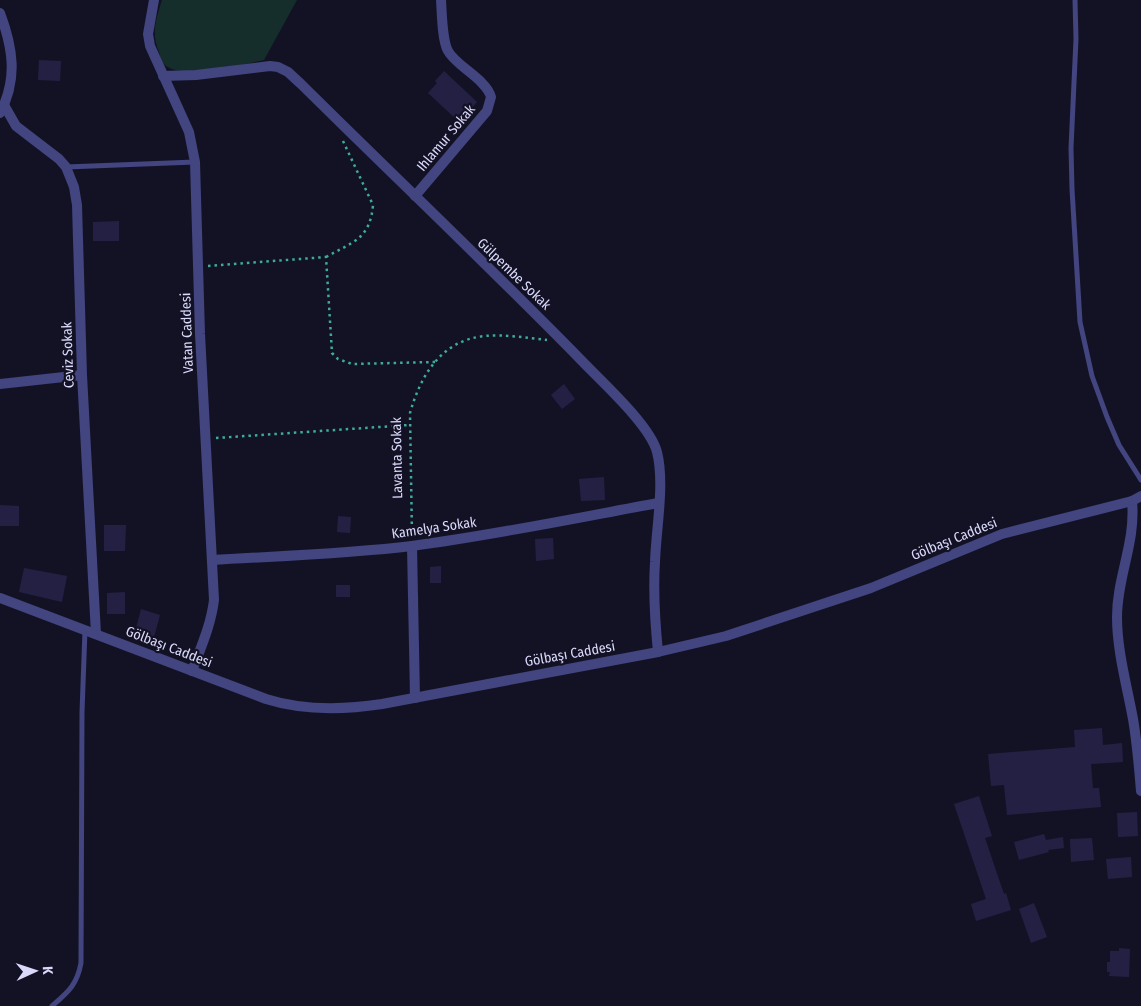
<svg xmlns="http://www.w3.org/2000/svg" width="1141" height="1006" font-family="'Fira Sans Condensed',sans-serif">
  <rect width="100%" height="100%" fill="#131225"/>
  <path fill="#152e2b" d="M162 0H297L264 60C243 64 178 82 163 63 161 60 160 55 159 52 151 32 156 20 162 0Z"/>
  <g fill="#242044">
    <path d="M39 60 61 61 60 81 38 80Z"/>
    <path d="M444 71 477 102 468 112 466 110 457 120 428 93 437 83 435 81Z"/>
    <path d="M119 221V241H93V222Z"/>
    <path d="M564 384 575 399 562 409 551 395Z"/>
    <path d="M604 477 605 500 581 501 579 479Z"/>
    <path d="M0 505 19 506V526H0Z"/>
    <path d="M338 516 351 517 350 533 337 532Z"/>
    <path d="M104 525H126L125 551H104Z"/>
    <path d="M553 538 554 559 536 561 535 539Z"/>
    <path d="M441 566V583H430V567Z"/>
    <path d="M24 568 67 576 62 602 19 592Z"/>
    <rect x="336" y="585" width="14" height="12"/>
    <path d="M125 592V614H107V593Z"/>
    <path d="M141 609 160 615 154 637 135 632Z"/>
    <path d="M1102 728 1103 745 1122 743 1123 762 1091 764 1093 788H1099L1101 807 1007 815 1004 785 991 786 988 754 1075 747 1074 730Z"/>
    <path d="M979 796 992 836 985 838 1004 894 1006 893 1011 910 976 921 971 904 986 899 954 804Z"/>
    <path d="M1137 812 1138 836 1118 837 1117 813Z"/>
    <path d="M1044 834 1046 840 1063 837 1064 848 1048 850 1049 852 1019 860 1014 842Z"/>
    <path d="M1092 838 1094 860 1071 862 1070 839Z"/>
    <path d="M1131 857 1132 877 1108 879 1106 859Z"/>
    <path d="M1034 903 1047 937 1031 943 1019 909Z"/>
    <path d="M1119 948 1130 949 1129 977 1109 976 1110 972H1107V962H1110V951H1119Z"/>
  </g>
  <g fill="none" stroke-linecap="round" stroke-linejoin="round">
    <g stroke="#3cac9b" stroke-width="2.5" stroke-dasharray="2.5 4" stroke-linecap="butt">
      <path d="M326 257C352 242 370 240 373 205L343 141"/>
      <path d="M208 266 326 257 332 353 338 359 352 364 435 362"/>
      <path d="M216 438 409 425"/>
      <path d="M412 537 410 413C421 374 442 340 485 336 504 334 528 338 547 340"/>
    </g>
    <g stroke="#42457f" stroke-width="5">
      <path d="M1075 0 1076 39 1071 148 1072 189 1080 322 1092 376 1107 417 1119 445 1141 480"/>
      <path d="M66 167 195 162"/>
      <path d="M52 1006C68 992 77 985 81 963L82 712 85 630"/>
    </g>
    <g stroke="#42457f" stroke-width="10">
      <path d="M0 13C13 48 18 79 0 113"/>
      <path d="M163 76 196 75 270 66 278 67 288 72 301 84C394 176 489 266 581 360 601 381 650 425 657 452 665 484 656 529 655 562 653 592 655 622 658 652"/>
      <path d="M4 105 16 126 59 159 66 167 74 187 77 205 82 375 96 634"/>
      <path d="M415 196 487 111 491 97C486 79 456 66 448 51 442 40 442 14 441 0"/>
      <path d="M0 384 82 375"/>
      <path d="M1132 501C1136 543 1117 576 1117 617 1117 651 1127 686 1133 719 1137 742 1139 767 1141 791"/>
      <path d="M412 546 415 698"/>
      <path d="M212 560C278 556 346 554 412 546 495 535 577 518 658 503"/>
    </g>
    <g stroke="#42457f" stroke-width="10">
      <path d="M154 0 148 34 150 46 189 132 195 162 200 334 214 600C211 625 201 647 192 671"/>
      <path d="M0 598 266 699C304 711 343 710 382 704L658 652 726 636 871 588 1002 534 1132 501 1141 496"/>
    </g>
  </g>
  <g text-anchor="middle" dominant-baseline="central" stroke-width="4.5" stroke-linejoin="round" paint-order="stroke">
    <g font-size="14" fill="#dad9fb" stroke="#131225">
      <text transform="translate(446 138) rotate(-50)">Ihlamur Sokak</text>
      <text transform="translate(514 274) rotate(44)">Gülpembe Sokak</text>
      <text transform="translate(187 333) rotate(-92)">Vatan Caddesi</text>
      <text transform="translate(68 355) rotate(-92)">Ceviz Sokak</text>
      <text transform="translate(397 458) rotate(-91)">Lavanta Sokak</text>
      <text transform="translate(434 528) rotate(-8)">Kamelya Sokak</text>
      <text transform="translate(954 539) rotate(-22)">Gölbaşı Caddesi</text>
      <text transform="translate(169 647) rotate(21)">Gölbaşı Caddesi</text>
      <text transform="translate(570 654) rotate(-10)">Gölbaşı Caddesi</text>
    </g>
  </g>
  <g transform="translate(35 971) rotate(87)" stroke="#131225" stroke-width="4" paint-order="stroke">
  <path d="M0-4L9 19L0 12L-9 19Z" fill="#dad9fb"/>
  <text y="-8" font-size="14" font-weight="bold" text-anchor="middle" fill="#dad9fb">K</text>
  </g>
</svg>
